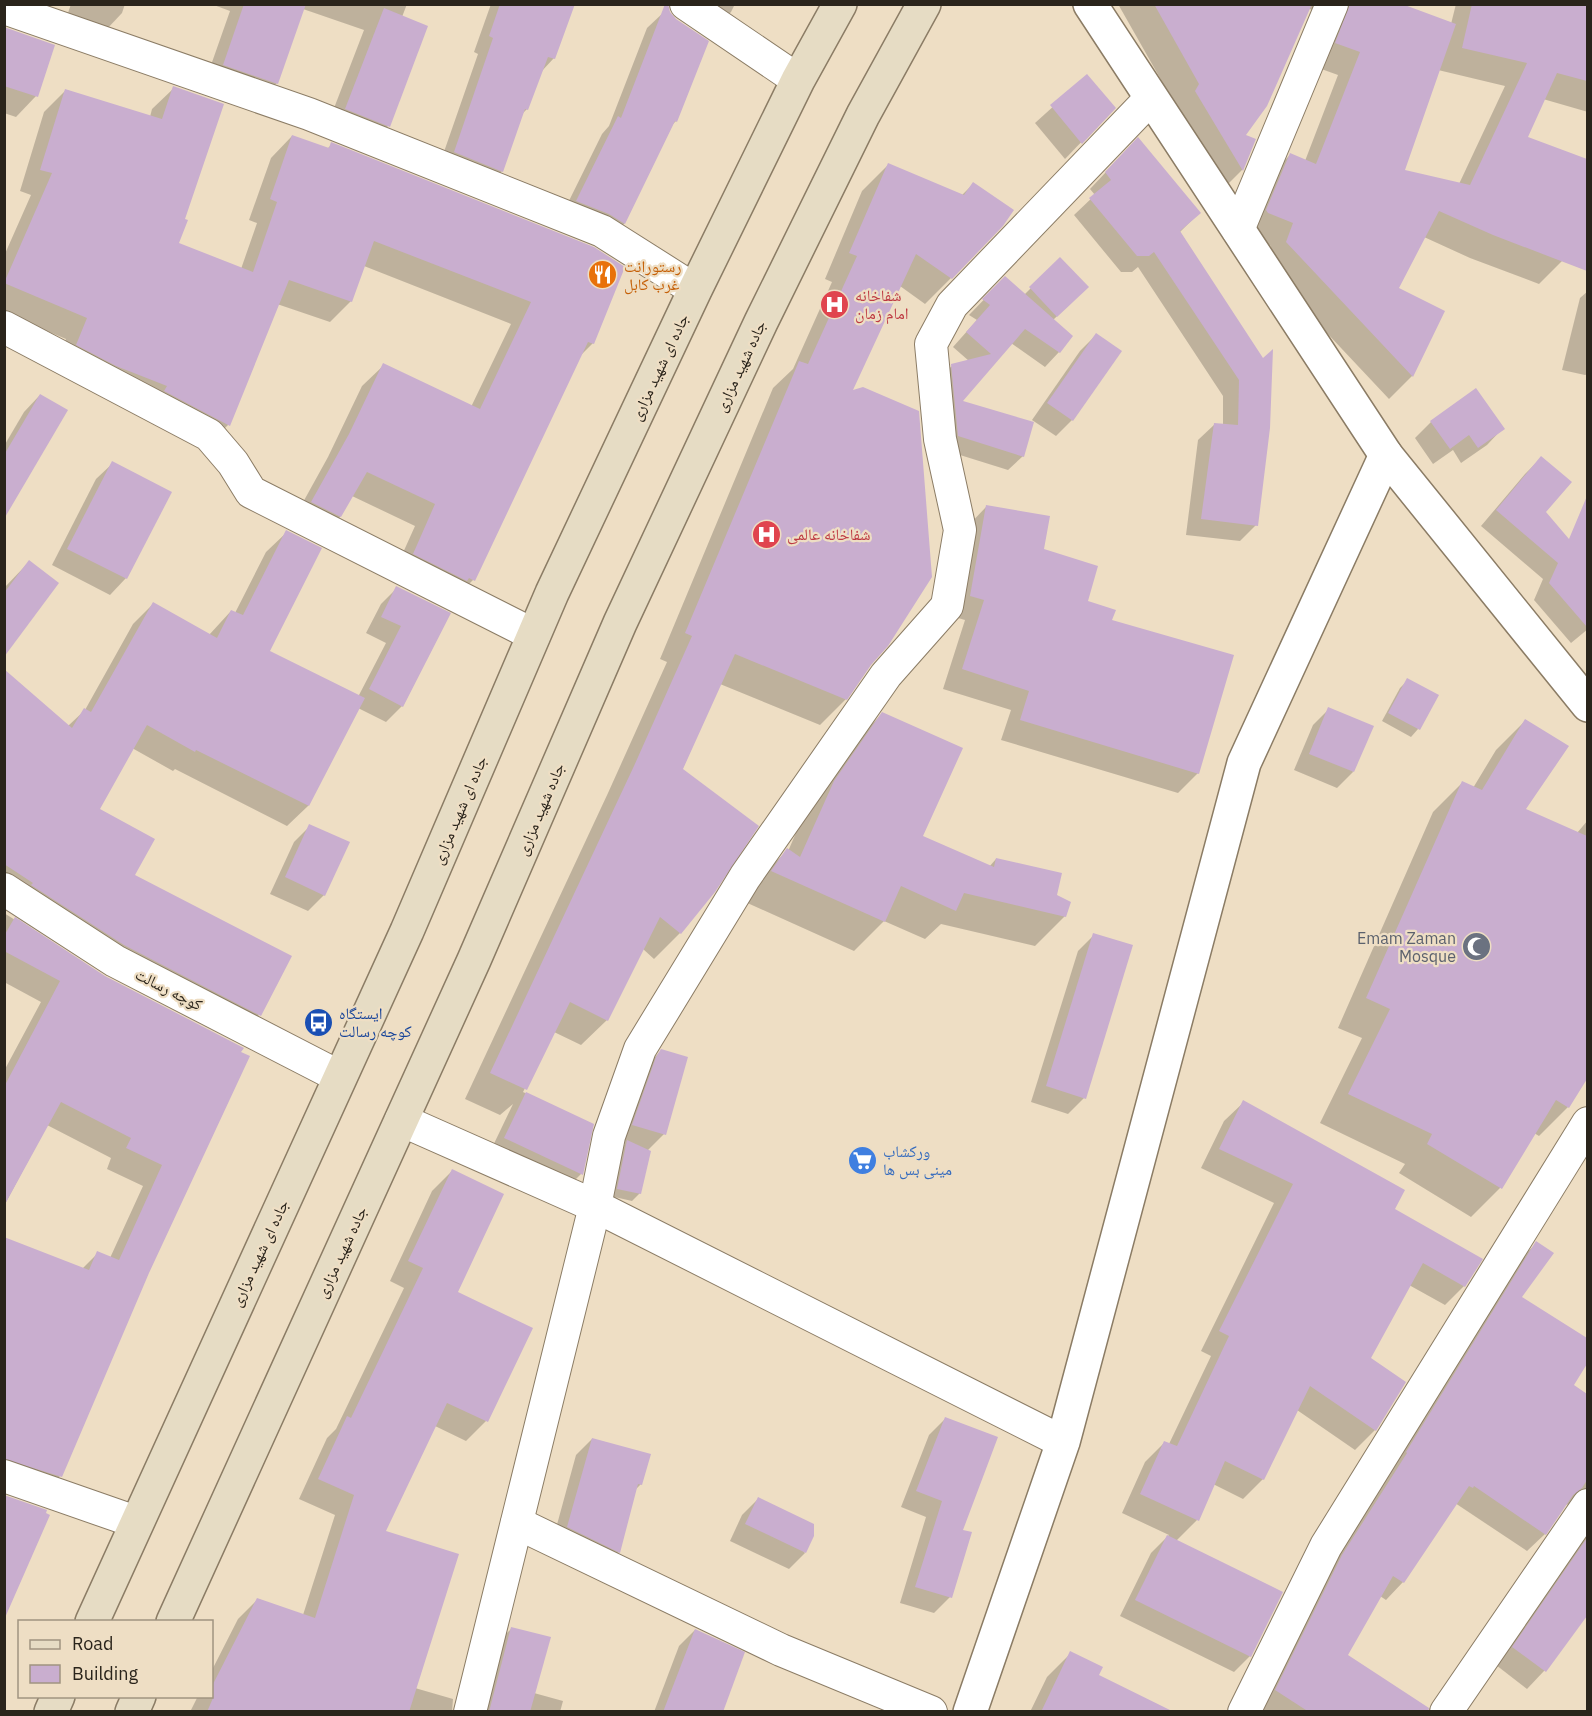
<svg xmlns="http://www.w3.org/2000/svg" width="1592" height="1716" font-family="'IBM Plex Sans','Noto Naskh Arabic',sans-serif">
  <rect width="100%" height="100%" fill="#eedec4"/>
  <g fill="#0003" fill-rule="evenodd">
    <path d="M71 4H125L122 13 106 30 67 16Z"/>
    <path d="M211 4H407L402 17 388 126 369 146 326 129 364 30 303 9 277 83 257 103 204 85 230 11Z"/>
    <path d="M491 4H573L554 58 541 72 527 109 521 115 502 171 486 187 438 169 478 54 474 52Z"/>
    <path d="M681 4H735L731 12 715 28Z"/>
    <path d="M1118 4H1397L1451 24 1456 4H1588V112L1543 99 1526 138 1588 161V193L1562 261 1539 284 1470 258 1424 237 1397 289 1443 311 1412 376 1389 399 1263 265 1271 246 1245 236 1267 178 1290 155 1305 161 1338 75 1313 66 1315 10 1308 9 1244 135 1254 140 1242 170 1219 193 1177 108ZM1438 70 1505 86 1459 184 1403 171Z"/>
    <path d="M664 12 676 121 672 125 624 224 608 240 561 217 602 134 609 126 647 28Z"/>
    <path d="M4 29 36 96 16 117 4 113Z"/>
    <path d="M1087 76 1114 108 1065 159 1035 123Z"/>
    <path d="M174 88 183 220 177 244 241 269 257 223 249 220 271 158 292 136 327 149 332 144 593 343 580 356 473 580 452 601 393 575 415 526 352 496 340 517 319 538 291 524 328 457 362 386 384 365 471 407 511 324 364 266 351 301 330 322 277 304 228 425 207 446 56 366 66 339 4 313V256L31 195 20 191 44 112 66 90 150 117 152 109Z"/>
    <path d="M1122 155 1199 213 1180 232 1262 361 1256 525 1240 541 1186 535 1198 440 1215 424 1223 425V396L1138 267 1132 272H1121L1074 215 1095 195 1090 189Z"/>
    <path d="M888 165 961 196 973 184 951 278 925 304 900 286 851 392 870 664 846 699 820 725 720 684 682 770 680 933 654 959 643 949 607 1020 581 1045 554 1032 523 1092 592 1125 581 1174 565 1190 489 1154 513 1104 500 1115 465 1099 608 793 667 662 660 659 773 388 793 369 832 282 825 279 862 191Z"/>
    <path d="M1060 259 1071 303 1053 320 1059 352 1045 367 1011 343 960 401 1023 456 1008 470 944 450 937 380 952 366 969 361 953 347 977 320 969 315 1005 278 1024 295Z"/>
    <path d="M1588 291V374L1585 375 1562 370 1580 298Z"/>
    <path d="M1096 335 1072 420 1056 436 1032 420 1080 351Z"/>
    <path d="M40 395 4 512V446L24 412Z"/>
    <path d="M1431 422 1503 428 1487 445 1461 463 1453 450 1433 464 1415 438Z"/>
    <path d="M1541 458 1544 512 1588 563V629L1571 643 1534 600 1543 579 1481 526 1525 474Z"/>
    <path d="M113 463 170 492 126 578 110 595 52 565 96 479Z"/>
    <path d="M986 507 1042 550 1086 602 1110 621 1198 773 1178 793 1001 740 1011 710 943 689 965 620 951 616 967 527Z"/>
    <path d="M287 532 268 652 358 697 386 643 366 633 381 604 397 588 449 614 402 706 386 722 358 708 308 806 287 826 175 769 173 771 132 748 98 810 133 876 259 1015 239 1035 4 901V671L68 726 85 710 133 624 153 604 209 635 231 611 235 613 266 552Z"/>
    <path d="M29 562 4 654V588Z"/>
    <path d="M1408 680 1418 729 1411 737 1382 721 1400 688Z"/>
    <path d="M1329 709 1353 772 1337 788 1294 770 1313 725Z"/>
    <path d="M883 713 921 837 989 867 996 859 1055 896 1065 916 1035 946 941 924 925 939 884 921 854 951 743 901 758 879 789 849 805 812 853 743Z"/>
    <path d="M1525 721 1524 810 1577 833 1588 820V1076L1568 1107 1539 1136 1534 1133 1500 1188 1471 1217 1399 1173 1405 1164 1320 1123 1362 1038 1338 1028 1433 812 1462 783 1473 788 1496 750Z"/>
    <path d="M310 826 324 895 308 911 270 894 294 842Z"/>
    <path d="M4 913 105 977 242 1048 60 1476 40 1497 4 1481 20 1444 82 1269 98 1253 110 1258 143 1186 107 1169 111 1158 47 1125 4 1206V1071L41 1002 4 982Z"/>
    <path d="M1094 935 1084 1098 1068 1114 1031 1102 1078 951Z"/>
    <path d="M661 1051 664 1134 647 1151 640 1193 632 1201 610 1196 620 1149 625 1144 617 1141 645 1067Z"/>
    <path d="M1244 1102 1393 1210 1464 1286 1445 1305 1409 1285 1369 1358 1404 1383 1375 1430 1355 1450 1297 1410 1263 1479 1243 1499 1213 1484 1197 1520 1176 1541 1250 1656 1234 1672 1120 1616 1151 1553 1169 1535 1122 1513 1145 1462 1165 1442 1169 1444 1211 1356 1201 1351 1274 1203 1201 1168 1224 1121Z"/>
    <path d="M452 1171 456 1293 486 1421 466 1441 435 1426 384 1532 415 1688 453 1699 452 1712H190L198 1696H212V1670L238 1619 258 1599 303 1615 335 1515 299 1499 327 1438 336 1429 404 1288 390 1281 432 1191Z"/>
    <path d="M1537 1243 1520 1298 1588 1340V1361L1572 1385 1588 1395V1516L1571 1504 1564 1505 1545 1534 1527 1551 1455 1503 1403 1582 1386 1600 1380 1596 1346 1656 1423 1712H1264L1258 1708 1325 1574 1519 1260Z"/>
    <path d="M945 1419 961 1531 950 1597 934 1613 900 1603 926 1517 901 1507 929 1435Z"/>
    <path d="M592 1439 641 1484 635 1490 619 1552 603 1568 552 1543 576 1455Z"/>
    <path d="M758 1499 805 1553 789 1569 730 1541 742 1515Z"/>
    <path d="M1588 1530V1613L1544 1671 1527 1689 1496 1665Z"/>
    <path d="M511 1629 534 1693 563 1701 560 1712H475L491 1649Z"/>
    <path d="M695 1630 721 1712H654L679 1646Z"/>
    <path d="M1071 1653 1097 1676 1170 1712H1030L1047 1677Z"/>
  </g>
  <g fill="#c9aecf">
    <path d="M244 4H306L278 84 223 65Z"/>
    <path d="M500 4H575L555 59 548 57 528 110 525 109 503 172 454 152 493 38 489 36Z"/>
    <path d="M665 4H668L670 12 676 19 709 41 677 122 675 121 625 224 609 214 576 201 618 116 621 118Z"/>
    <path d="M1154 4H1312L1267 106 1246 135 1256 139 1243 171 1195 91 1199 84Z"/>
    <path d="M1350 4H1402L1456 24 1405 170 1470 185 1527 63 1462 48 1472 4H1587V81L1557 73 1528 137 1587 159V271L1493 235 1439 211 1399 288 1445 311 1413 377 1286 242 1293 223 1268 213 1266 210 1290 153 1316 164 1360 52 1335 43Z"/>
    <path d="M384 8 428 26 390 127 345 109Z"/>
    <path d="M4 27 55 45 38 97 4 86Z"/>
    <path d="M1087 74 1116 108 1082 144 1050 105Z"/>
    <path d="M173 86 224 104 185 219 188 220 179 243 253 272 277 202 270 199 292 135 329 148 331 142 594 247 625 267 594 344 588 342 475 581 469 578 467 581 413 554 435 504 367 472 341 517 311 502 349 434 383 363 480 409 531 302 374 241 352 302 289 280 230 426 164 391 167 386 116 366 76 345 87 318 4 283 52 173 40 170 65 89 162 119Z"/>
    <path d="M1138 137 1201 213 1180 231 1263 358 1273 349 1270 428 1258 526 1201 519 1214 423 1238 425 1239 380 1154 252 1149 256H1137L1089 198 1111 180 1105 172Z"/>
    <path d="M888 163 964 195 973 182 1014 210 1003 226 952 279 916 254 853 390 863 387 919 411 932 577 888 646 871 665 847 700 735 654 683 769 759 826 715 892 681 934 660 917 608 1021 570 1002 527 1090 490 1073 634 766 692 636 685 633 799 361 808 364 857 256 849 253Z"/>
    <path d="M1060 257 1089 287 1057 317 1029 287Z"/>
    <path d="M1005 276 1073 336 1060 353 1025 329 963 401 1034 422 1024 457 958 436 951 364 991 354 966 332 990 305 982 299Z"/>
    <path d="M1096 333 1122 351 1073 421 1047 403Z"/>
    <path d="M1476 388 1505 429 1478 448 1469 435 1450 449 1430 421Z"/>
    <path d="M40 394 68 410 4 519V455Z"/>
    <path d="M1541 456 1572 482 1546 512 1569 539 1587 496V627L1549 583 1558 563 1496 510Z"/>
    <path d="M112 461 172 492 127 579 67 549Z"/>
    <path d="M986 505 1050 516 1044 549 1098 566 1088 601 1116 610 1112 620 1234 655 1199 774 1020 720 1029 691 962 669 984 600 970 596Z"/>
    <path d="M286 530 322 548 270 651 365 698 309 806 196 750 195 752 147 725 100 809 155 839 135 875 292 956 261 1016 124 945 31 885 33 883 4 864V669L72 728 84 708 91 712 153 602 217 638 231 610 243 615Z"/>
    <path d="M29 560 59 583 4 657V593Z"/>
    <path d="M396 586 451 613 403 707 369 689 401 626 381 617Z"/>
    <path d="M1407 678 1439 695 1420 730 1388 713Z"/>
    <path d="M1328 707 1374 726 1354 772 1309 754Z"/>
    <path d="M882 712 963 748 923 836 994 867 996 858 1062 873 1057 895 1071 902 1066 917 964 893 956 911 901 886 885 922 771 871 787 848 800 857 834 781Z"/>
    <path d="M1525 719 1569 746 1526 809 1587 836V1079L1569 1108 1556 1100 1502 1189 1427 1144 1432 1134 1348 1094 1390 1009 1366 998 1462 781 1482 790Z"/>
    <path d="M309 824 350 842 325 896 285 877Z"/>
    <path d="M15 917 105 976 244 1048 241 1052 250 1056 149 1273 62 1477 4 1459V1237L89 1270 97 1251 119 1260 162 1165 126 1148 131 1138 61 1102 4 1206V1087L60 981 4 951V936Z"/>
    <path d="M1093 933 1133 945 1086 1099 1046 1086Z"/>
    <path d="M661 1049 688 1057 666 1135 632 1125 656 1057Z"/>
    <path d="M526 1092 594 1124 583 1175 504 1138Z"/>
    <path d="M1243 1100 1405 1190 1395 1209 1483 1259 1465 1287 1423 1263 1371 1358 1406 1382 1376 1431 1310 1386 1264 1480 1225 1461 1199 1521 1140 1494 1164 1441 1177 1446 1229 1336 1219 1331 1293 1184 1219 1149Z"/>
    <path d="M627 1140 651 1151 641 1194 617 1189Z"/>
    <path d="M452 1169 504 1194 458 1292 533 1328 488 1422 447 1403 386 1531 459 1554 409 1712H207L213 1698 210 1696H212V1686L257 1598 315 1618 354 1495 318 1479 347 1416 351 1418 423 1268 408 1261Z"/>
    <path d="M1536 1241 1554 1253 1522 1297 1587 1338V1364L1574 1385 1587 1394V1480L1582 1488 1573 1495 1546 1535 1474 1486 1473 1488 1469 1486 1404 1583 1393 1576 1348 1655 1429 1708 1428 1712H1309L1275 1690 1342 1555 1407 1453 1406 1452Z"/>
    <path d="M945 1417 998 1437 963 1530 972 1532 952 1598 915 1587 942 1501 916 1491Z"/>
    <path d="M592 1438 651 1454 642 1485 638 1484 620 1553 567 1527Z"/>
    <path d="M4 1495 47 1510 46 1513 50 1515 4 1620Z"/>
    <path d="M758 1497 814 1524V1536L806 1553 745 1524Z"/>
    <path d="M1167 1535 1283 1592 1251 1657 1135 1600Z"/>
    <path d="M1587 1538V1616L1546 1672 1512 1647Z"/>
    <path d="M511 1627 551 1637 530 1712H489Z"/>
    <path d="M695 1629 745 1652 723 1712H663Z"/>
    <path d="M1070 1651 1103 1667 1099 1675 1174 1712H1041Z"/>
  </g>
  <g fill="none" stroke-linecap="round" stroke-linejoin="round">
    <defs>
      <g id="minor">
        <path d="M686 4 798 80"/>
        <path d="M4 8 309 114 602 231 695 290"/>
        <path d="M1238 230 1332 4"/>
        <path d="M4 327 209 435 233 463 251 492 534 635"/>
        <path d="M4 889 115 961 340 1077"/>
        <path d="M401 1120 595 1206 1063 1442"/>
        <path d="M4 1476 136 1522"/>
        <path d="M517 1523 781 1650 931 1712"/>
        <path d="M470 1712 595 1206 609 1136 640 1049 745 877 886 675 947 606 960 530 940 439 931 344 952 305 1151 98"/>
        <path d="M1244 1712 1326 1546 1588 1123"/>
        <path d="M1446 1712 1588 1505"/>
      </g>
      <g id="tertiary">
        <path d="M1090 4 1386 455 1588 705"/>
        <path d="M970 1712 1063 1442 1244 763 1386 455"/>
      </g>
      <g id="secondary">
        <path d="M92 1622 407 931 552 593 695 290 798 80 840 4"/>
        <path d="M173 1622 474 960 620 623 761 322 863 115 924 4"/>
        <path d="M51 1712 58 1696"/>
        <path d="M132 1712 139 1696"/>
      </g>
    </defs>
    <use href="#minor" stroke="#8b7c65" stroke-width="34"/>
    <use href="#tertiary" stroke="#8b7c65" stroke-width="36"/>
    <use href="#secondary" stroke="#8b7c65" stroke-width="36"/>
    <use href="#minor" stroke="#fff" stroke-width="32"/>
    <use href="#tertiary" stroke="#fff" stroke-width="33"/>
    <use href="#secondary" stroke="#e6dcc4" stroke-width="33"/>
  </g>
  <defs>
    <symbol id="restaurant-disc" viewBox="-11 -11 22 22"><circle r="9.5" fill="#e8710a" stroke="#eedec4"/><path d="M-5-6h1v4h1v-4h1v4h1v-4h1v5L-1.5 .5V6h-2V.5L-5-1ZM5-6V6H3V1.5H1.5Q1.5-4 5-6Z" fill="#fff"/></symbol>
    <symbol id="hospital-disc" viewBox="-11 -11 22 22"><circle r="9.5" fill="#e0444e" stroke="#eedec4"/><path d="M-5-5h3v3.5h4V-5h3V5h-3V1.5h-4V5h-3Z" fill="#fff"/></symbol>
    <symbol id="mosque-disc" viewBox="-11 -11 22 22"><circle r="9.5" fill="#6b7280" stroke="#eedec4"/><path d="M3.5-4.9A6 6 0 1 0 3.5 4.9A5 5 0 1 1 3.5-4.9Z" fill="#fff"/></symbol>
    <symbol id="bus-disc" viewBox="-11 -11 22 22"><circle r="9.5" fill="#1a4fb4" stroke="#eedec4"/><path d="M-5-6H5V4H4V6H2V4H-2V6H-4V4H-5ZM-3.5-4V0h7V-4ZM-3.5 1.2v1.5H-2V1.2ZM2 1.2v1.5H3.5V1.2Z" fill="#fff"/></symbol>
    <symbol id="supermarket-disc" viewBox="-11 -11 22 22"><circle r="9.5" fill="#3f7fe0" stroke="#eedec4"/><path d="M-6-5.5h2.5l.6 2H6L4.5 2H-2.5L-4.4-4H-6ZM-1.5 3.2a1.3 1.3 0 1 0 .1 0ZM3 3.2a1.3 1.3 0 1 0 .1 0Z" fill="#fff"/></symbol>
  </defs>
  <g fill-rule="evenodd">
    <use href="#restaurant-disc" x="586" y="258" width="33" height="33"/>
    <use href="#hospital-disc" x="818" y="288" width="33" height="33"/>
    <use href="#hospital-disc" x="750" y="518" width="33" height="33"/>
    <use href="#mosque-disc" x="1460" y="930" width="33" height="33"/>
    <use href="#bus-disc" x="302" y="1006" width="33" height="33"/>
    <use href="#supermarket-disc" x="846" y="1144" width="33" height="33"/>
  </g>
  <g text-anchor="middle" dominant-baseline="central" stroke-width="4.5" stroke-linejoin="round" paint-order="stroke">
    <g font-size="16" fill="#c56008" stroke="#eedec4" text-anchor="start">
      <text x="624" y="266">رستورانت<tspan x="624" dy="18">غرب کابل</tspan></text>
    </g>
    <g font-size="16" fill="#be3a42" stroke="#eedec4" text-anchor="start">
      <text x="855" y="295">شفاخانه<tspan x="855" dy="18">امام زمان</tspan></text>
      <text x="787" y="534">شفاخانه عالمی</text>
    </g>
    <g font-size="16" fill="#2a241b" stroke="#eedec4">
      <text transform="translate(740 366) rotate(-65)">جاده شهید مزاری</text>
      <text transform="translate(659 367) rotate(-65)">جاده ای شهید مزاری</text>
      <text transform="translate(540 809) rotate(-67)">جاده شهید مزاری</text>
      <text transform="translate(459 810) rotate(-67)">جاده ای شهید مزاری</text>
      <text transform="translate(169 989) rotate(27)">کوچه رسالت</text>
      <text transform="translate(341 1252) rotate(-65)">جاده شهید مزاری</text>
      <text transform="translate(259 1253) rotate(-65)">جاده ای شهید مزاری</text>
    </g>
    <g font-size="16" fill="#5b616d" stroke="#eedec4" text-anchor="end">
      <text x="1456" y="938">Emam Zaman<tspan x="1456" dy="18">Mosque</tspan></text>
    </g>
    <g font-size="16" fill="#164399" stroke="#eedec4" text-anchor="start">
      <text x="339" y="1013">ایستگاه<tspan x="339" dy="18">کوچه رسالت</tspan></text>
    </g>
    <g font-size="16" fill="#366cbe" stroke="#eedec4" text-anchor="start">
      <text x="883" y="1151">ورکشاب<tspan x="883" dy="18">مینی بس ها</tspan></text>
    </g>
  </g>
  <rect width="1592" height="1716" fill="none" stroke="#2a241b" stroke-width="12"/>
  <rect x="18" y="1620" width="195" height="78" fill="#eedec4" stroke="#a09480" stroke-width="1.5"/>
  <rect x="30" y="1640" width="30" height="9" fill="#e6dcc4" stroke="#a09480" stroke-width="1.5"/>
  <text x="72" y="1650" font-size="18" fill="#2a241b">Road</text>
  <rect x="30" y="1665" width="30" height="18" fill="#c9aecf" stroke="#a09480" stroke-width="1.5"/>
  <text x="72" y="1680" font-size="18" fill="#2a241b">Building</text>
</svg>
